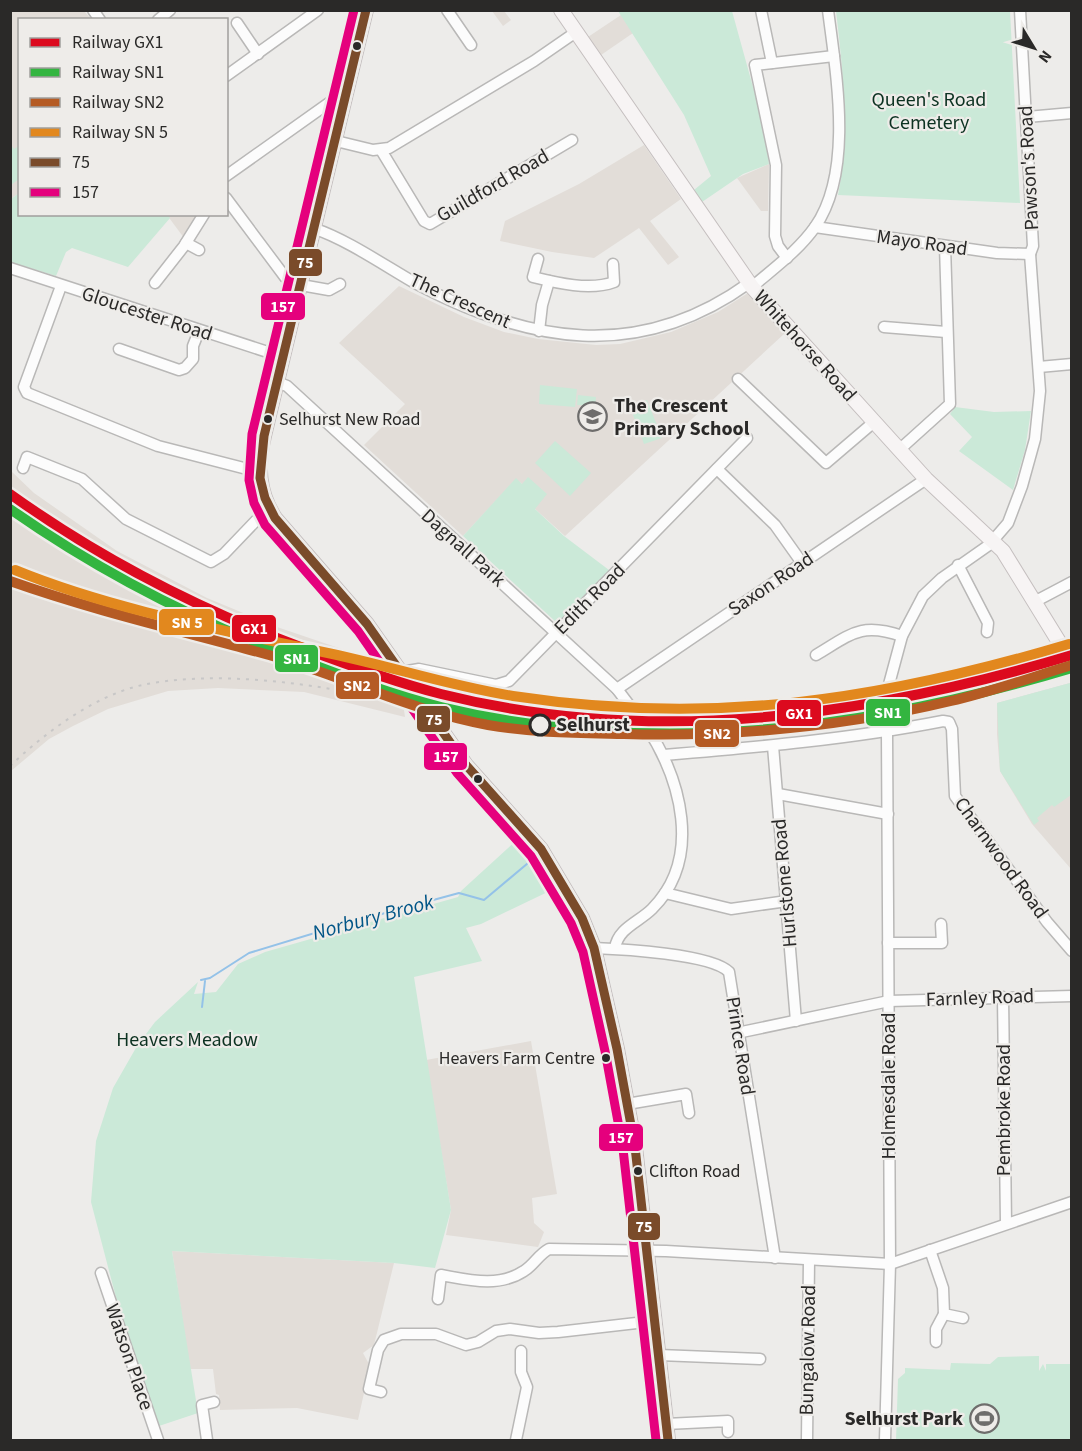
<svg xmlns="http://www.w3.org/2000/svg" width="1082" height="1451" font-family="'Source Sans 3',sans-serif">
  <rect width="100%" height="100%" fill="#edecea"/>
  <g fill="#e2ddd8">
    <path d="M11 11H84L91 19 20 20 19 193 11 199Z"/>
    <path d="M492 11H504L511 20 503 26Z"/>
    <path d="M621 15 633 33 601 55 588 37Z"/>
    <path d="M644 145 681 199 650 221 679 257 668 265 639 228 594 258 552 252 500 241 505 221 579 184Z"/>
    <path d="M769 164 768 211H761L737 178Z"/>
    <path d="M167 215H195L197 217 184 238Z"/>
    <path d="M399 286 464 317 504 332 538 339 596 345 620 344 671 332 718 312 748 293 784 334 565 536 534 508 522 484 516 479 463 536 364 445 405 404 339 343Z"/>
    <path d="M10 470 34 493 117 551 207 598 277 627 377 661 399 675 405 717 304 692 218 688 168 691 108 709 73 726 49 739 11 771Z"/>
    <path d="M1070 683 1071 685V869L1032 824 1000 771 997 734V703Z"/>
    <path d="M531 1041 557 1194 532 1198 534 1223 544 1232 538 1247 446 1235 451 1210 426 1060Z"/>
    <path d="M172 1251 394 1263 374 1345 363 1353 370 1366 358 1420 297 1408 220 1410 219 1395 216 1394 213 1369H190Z"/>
  </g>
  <g fill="#cbe9d8">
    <path d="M618 11H732L761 116 769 164 743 174 702 202 694 190 711 176 684 115Z"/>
    <path d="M836 11H1010L1020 203 838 195C850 134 843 71 836 11Z"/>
    <path d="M10 144 14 149 20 145 19 179 11 185Z"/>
    <path d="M19 193 20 214H167L170 218 128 267 72 248 66 252 56 276 11 262V199Z"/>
    <path d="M540 385 577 389 575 407 539 404Z"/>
    <path d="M578 395 596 397 595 406 577 405Z"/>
    <path d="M647 400 662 438 644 444 630 407Z"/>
    <path d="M955 407 994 412 1031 411 1025 450 1013 490 959 451 972 437 950 414Z"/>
    <path d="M555 441 591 473 570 496 535 463Z"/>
    <path d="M528 477 547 494 535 509 564 536 609 570 557 623 463 536 516 478 522 484Z"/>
    <path d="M1070 683 1071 795 1054 807 1052 805 1037 818 1039 821 1034 825 1000 771 997 703Z"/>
    <path d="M518 839 556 888 481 924 466 928 482 961 414 977 451 1210 435 1268 394 1263 172 1251 198 1413 159 1426 118 1305 91 1202 96 1141 113 1088 137 1046 155 1022 198 982 194 994 216 992 238 964 265 952 458 897 461 891Z"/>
    <path d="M1039 1356V1371L1043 1364 1046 1371V1364H1071V1440H896L898 1379 905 1373V1368L950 1370 951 1363 990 1364 998 1357Z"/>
  </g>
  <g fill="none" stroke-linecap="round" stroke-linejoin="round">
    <g stroke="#94c2e8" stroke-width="2">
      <path d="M201 980 210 978 249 953 341 925 459 893 484 900 534 858"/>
      <path d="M202 1007 205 981"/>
    </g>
    <defs>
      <g id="minor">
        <path d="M93 10 100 20"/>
        <path d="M447 10 471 45"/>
        <path d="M761 10 772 63"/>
        <path d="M1020 10 1033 246 1030 254"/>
        <path d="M158 20 170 10"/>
        <path d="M237 23 258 54"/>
        <path d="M226 76 318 10"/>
        <path d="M1027 117 1072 113"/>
        <path d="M336 141 373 150 389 148 534 61 576 32"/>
        <path d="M381 150 424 221 430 224 572 140"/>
        <path d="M226 176 333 100 346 98"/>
        <path d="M226 198 285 277 301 287"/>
        <path d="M815 227 997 253 1030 254"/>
        <path d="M315 229C344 238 387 267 415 283 528 343 638 363 749 283"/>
        <path d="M186 243 199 250"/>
        <path d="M787 258 778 246 775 236 776 165 755 65 834 56"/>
        <path d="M538 259 533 277C557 283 590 291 614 282L613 264"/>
        <path d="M10 268 283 357"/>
        <path d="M155 283 184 246 204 214"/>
        <path d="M301 285 329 290 340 284"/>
        <path d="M61 286 24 387 27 393 158 446 259 472"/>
        <path d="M752 287C774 268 798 251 815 227 854 171 836 74 828 10"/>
        <path d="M884 327 946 332"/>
        <path d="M539 331 542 305 549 281"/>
        <path d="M119 349 179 370 185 368 193 359V346L199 331"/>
        <path d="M1039 367 1072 364"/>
        <path d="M738 379 826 463 874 422"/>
        <path d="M277 382 287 386 617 689 642 722"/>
        <path d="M899 450 950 404 945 246"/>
        <path d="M23 468 27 457 82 479 126 519 211 562 224 554 269 507"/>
        <path d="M717 469 775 525 802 563"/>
        <path d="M958 565 988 623 987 632"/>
        <path d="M1036 601 1072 582"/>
        <path d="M816 655C851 634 861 622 902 636"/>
        <path d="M402 672 419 669 496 685 509 681 747 438"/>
        <path d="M888 688 902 636 923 596 942 578 989 545 1008 523 1022 486 1035 439 1040 391 1030 254"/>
        <path d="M617 689 926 479"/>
        <path d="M773 746 796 1021"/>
        <path d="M664 755C758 747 851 739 943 721L949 722 952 729 955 796 1047 922 1072 951"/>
        <path d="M778 794 888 814"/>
        <path d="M665 893 731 909 787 901"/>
        <path d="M888 943H942L941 924"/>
        <path d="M594 948C621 949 712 954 729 972L775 1258"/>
        <path d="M615 948C618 928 639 922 652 909 703 858 681 779 646 726"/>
        <path d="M1003 997 1006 1223"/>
        <path d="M737 1033 889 1001 1072 996"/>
        <path d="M627 1104 686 1094 689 1113"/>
        <path d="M930 1250 943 1288 944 1314 963 1318"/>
        <path d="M101 1273 158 1440"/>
        <path d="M438 1299 441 1275C469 1280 498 1288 524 1271 534 1265 539 1254 549 1249L666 1251 890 1264 1072 1202"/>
        <path d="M936 1342V1329L944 1314"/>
        <path d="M659 1355 760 1359"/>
        <path d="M381 1392 369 1389 378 1350 384 1340 401 1334H436L466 1345 478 1342 496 1331 510 1329 539 1333 558 1332 654 1321"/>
        <path d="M666 1424 728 1421V1432"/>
        <path d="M207 1440 202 1405 214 1402"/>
        <path d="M516 1440 527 1387 521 1372V1351"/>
        <path d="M807 1440 809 1260"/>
        <path d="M885 1440 890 1264 887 732"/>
      </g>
      <g id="major">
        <path d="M366 10 264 436C257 465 258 492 275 518L367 624 466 765 541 849 582 918 594 948 617 1049 635 1147 668 1440"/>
        <path d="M561 10 752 287 926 479 1003 551 1072 663"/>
      </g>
    </defs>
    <use href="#minor" stroke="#b9b8b7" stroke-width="13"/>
    <use href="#major" stroke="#c5bfbf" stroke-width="16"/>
    <use href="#minor" stroke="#fcfcfc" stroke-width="10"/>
    <use href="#major" stroke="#f7f4f4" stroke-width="14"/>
    <g stroke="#c8c7c7" stroke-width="2" stroke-dasharray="3 6" stroke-linecap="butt">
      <path d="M10 766C45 733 91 698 138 686 211 669 316 683 389 701"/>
      <path d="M10 1432 14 1440"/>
    </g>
    <defs>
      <path id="bus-1" d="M366 10 264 436 260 478 265 498 275 518 367 624 466 765 541 849 582 918 594 948 617 1049 635 1147 668 1440"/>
      <path id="bus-2" d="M354 10 252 434 249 480 254 503 265 525 358 631 457 773 531 856 571 923 583 952 605 1051 623 1149 656 1440"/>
    </defs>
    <use href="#bus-1" stroke="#eeece9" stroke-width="14"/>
    <use href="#bus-2" stroke="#eeece9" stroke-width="14"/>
    <use href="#bus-1" stroke="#7a4b2a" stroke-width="9"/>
    <use href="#bus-2" stroke="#e5007d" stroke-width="9"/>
    <defs>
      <path id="rail-1" d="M10 494C101 559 198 609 303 648 348 665 394 682 441 694 652 747 867 717 1072 655"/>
      <path id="rail-2" d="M10 509C100 572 195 621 298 659 345 677 393 695 441 707 653 758 866 730 1072 668"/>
      <path id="rail-3" d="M10 581C95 611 182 631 269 655 342 676 412 711 488 725 533 733 579 733 624 734 735 737 843 727 951 701 991 692 1032 677 1072 665"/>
      <path id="rail-4" d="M15 570C110 609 222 630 323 652 387 665 449 686 513 696 711 726 878 701 1069 644"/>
    </defs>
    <use href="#rail-1" stroke="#eeece9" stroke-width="15"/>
    <use href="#rail-2" stroke="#eeece9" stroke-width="15"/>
    <use href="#rail-3" stroke="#eeece9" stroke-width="15"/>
    <use href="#rail-4" stroke="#eeece9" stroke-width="15"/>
    <use href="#rail-1" stroke="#dc0a1e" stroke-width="10"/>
    <use href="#rail-2" stroke="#33b540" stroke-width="10"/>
    <use href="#rail-3" stroke="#b55b24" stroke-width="10"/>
    <use href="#rail-4" stroke="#e2881e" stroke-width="10"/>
  </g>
  <defs>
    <symbol id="school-ring" viewBox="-11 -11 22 22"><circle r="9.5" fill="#eeece9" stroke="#6e6d6c" stroke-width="1.5"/><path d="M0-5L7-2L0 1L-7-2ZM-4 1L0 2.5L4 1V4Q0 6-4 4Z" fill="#6e6d6c"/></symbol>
    <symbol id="stadium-ring" viewBox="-11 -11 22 22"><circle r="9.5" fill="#eeece9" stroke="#6e6d6c" stroke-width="1.5"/><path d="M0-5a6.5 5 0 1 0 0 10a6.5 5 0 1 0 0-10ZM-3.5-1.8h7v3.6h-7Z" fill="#6e6d6c"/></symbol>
  </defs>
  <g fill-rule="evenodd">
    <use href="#school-ring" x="576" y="400" width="33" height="33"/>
    <use href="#stadium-ring" x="968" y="1402" width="33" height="33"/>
  </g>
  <g fill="#2a2928" stroke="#eeece9" stroke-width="2">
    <circle cx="357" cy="46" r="5"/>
    <circle cx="268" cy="419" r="5"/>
    <circle cx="478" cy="779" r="5"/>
    <circle cx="606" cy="1058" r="5"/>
    <circle cx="638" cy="1171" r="5"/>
  </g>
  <circle fill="#eeece9" stroke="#2a2928" stroke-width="3" cx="540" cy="725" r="10"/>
  <g text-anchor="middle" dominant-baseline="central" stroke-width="4.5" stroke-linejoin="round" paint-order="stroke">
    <g font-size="18" fill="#2a2928" stroke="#eeece9" text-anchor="start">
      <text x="279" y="419">Selhurst New Road</text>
      <text x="595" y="1058" text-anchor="end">Heavers Farm Centre</text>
      <text x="649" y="1171">Clifton Road</text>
    </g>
    <g font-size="20" fill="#0c3221" stroke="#eeece9">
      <text x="929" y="100">Queen's Road<tspan x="929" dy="23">Cemetery</tspan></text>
      <text x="187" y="1040">Heavers Meadow</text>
    </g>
    <g font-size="20" fill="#2a2928" stroke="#eeece9">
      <text transform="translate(1029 168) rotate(-93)">Pawson's Road</text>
      <text transform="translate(493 186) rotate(-30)">Guildford Road</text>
      <text transform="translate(922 243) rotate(8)">Mayo Road</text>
      <text transform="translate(460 301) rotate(24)">The Crescent</text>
      <text transform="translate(147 314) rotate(18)">Gloucester Road</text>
      <text transform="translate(805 346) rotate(48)">Whitehorse Road</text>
      <text transform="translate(463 548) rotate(42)">Dagnall Park</text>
      <text transform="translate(771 584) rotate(-34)">Saxon Road</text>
      <text transform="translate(590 599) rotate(-45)">Edith Road</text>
      <text transform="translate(1001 858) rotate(54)">Charnwood Road</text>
      <text transform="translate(785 883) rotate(-95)">Hurlstone Road</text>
      <text transform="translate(980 998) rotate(-2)">Farnley Road</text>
      <text transform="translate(740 1046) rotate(81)">Prince Road</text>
      <text transform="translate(889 1086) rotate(-90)">Holmesdale Road</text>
      <text transform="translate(1004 1110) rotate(-90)">Pembroke Road</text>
      <text transform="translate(808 1350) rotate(-89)">Bungalow Road</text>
      <text transform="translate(129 1357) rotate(71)">Watson Place</text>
    </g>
    <g font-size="20" font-weight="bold" fill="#2a2928" stroke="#eeece9" text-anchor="start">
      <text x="614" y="406">The Crescent<tspan x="614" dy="23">Primary School</tspan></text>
      <text x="963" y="1419" text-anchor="end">Selhurst Park</text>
    </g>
    <g font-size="20" font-weight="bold" fill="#2a2928" stroke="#eeece9" text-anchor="start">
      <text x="556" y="725">Selhurst</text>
    </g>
    <g font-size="21" font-style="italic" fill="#015587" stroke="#eeece9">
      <text transform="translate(373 917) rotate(-15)">Norbury Brook</text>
    </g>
  </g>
  <g stroke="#eeece9" stroke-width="2">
    <rect x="288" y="248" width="35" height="29" rx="6" fill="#7a4b2a"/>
    <rect x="260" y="292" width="46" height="29" rx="6" fill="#e5007d"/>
    <rect x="158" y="608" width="57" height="28" rx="6" fill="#e2881e"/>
    <rect x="231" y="614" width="46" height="29" rx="6" fill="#dc0a1e"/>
    <rect x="274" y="644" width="45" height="29" rx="6" fill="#33b540"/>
    <rect x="335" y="671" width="45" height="29" rx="6" fill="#b55b24"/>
    <rect x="865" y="698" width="46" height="29" rx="6" fill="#33b540"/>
    <rect x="776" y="699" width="46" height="28" rx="6" fill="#dc0a1e"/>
    <rect x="416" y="705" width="35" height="28" rx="6" fill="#7a4b2a"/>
    <rect x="694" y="719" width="46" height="29" rx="6" fill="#b55b24"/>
    <rect x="423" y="742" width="45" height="29" rx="6" fill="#e5007d"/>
    <rect x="598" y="1123" width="46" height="29" rx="6" fill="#e5007d"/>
    <rect x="627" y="1212" width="34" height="29" rx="6" fill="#7a4b2a"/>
  </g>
  <g font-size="16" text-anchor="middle" font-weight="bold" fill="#fff">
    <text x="305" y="268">75</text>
    <text x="283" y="312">157</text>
    <text x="187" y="628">SN 5</text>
    <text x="254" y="634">GX1</text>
    <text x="297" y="664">SN1</text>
    <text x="357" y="691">SN2</text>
    <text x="888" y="718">SN1</text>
    <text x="799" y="719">GX1</text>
    <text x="434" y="725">75</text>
    <text x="717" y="739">SN2</text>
    <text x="446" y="762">157</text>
    <text x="621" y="1143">157</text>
    <text x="644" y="1232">75</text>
  </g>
  <rect width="1082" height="1451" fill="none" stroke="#2a2928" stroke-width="24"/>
  <rect x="18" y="18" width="210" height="198" fill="#eeece9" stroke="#a09e9c" stroke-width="1.5"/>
  <rect x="30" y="38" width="30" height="9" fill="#dc0a1e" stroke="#a09e9c" stroke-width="1.5"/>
  <text x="72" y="48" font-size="18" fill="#2a2928">Railway GX1</text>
  <rect x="30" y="68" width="30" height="9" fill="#33b540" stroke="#a09e9c" stroke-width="1.5"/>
  <text x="72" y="78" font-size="18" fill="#2a2928">Railway SN1</text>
  <rect x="30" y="98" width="30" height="9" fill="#b55b24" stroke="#a09e9c" stroke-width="1.5"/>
  <text x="72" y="108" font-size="18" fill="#2a2928">Railway SN2</text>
  <rect x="30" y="128" width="30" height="9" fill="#e2881e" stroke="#a09e9c" stroke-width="1.5"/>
  <text x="72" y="138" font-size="18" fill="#2a2928">Railway SN 5</text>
  <rect x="30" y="158" width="30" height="9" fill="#7a4b2a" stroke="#a09e9c" stroke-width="1.5"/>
  <text x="72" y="168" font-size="18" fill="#2a2928">75</text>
  <rect x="30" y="188" width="30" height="9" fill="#e5007d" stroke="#a09e9c" stroke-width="1.5"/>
  <text x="72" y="198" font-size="18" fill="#2a2928">157</text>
  <g transform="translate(1034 48) rotate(128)" stroke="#eeece9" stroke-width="4.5" paint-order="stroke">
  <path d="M0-4.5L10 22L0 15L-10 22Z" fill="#2a2928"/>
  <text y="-9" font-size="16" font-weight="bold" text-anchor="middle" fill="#2a2928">N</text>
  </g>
</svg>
